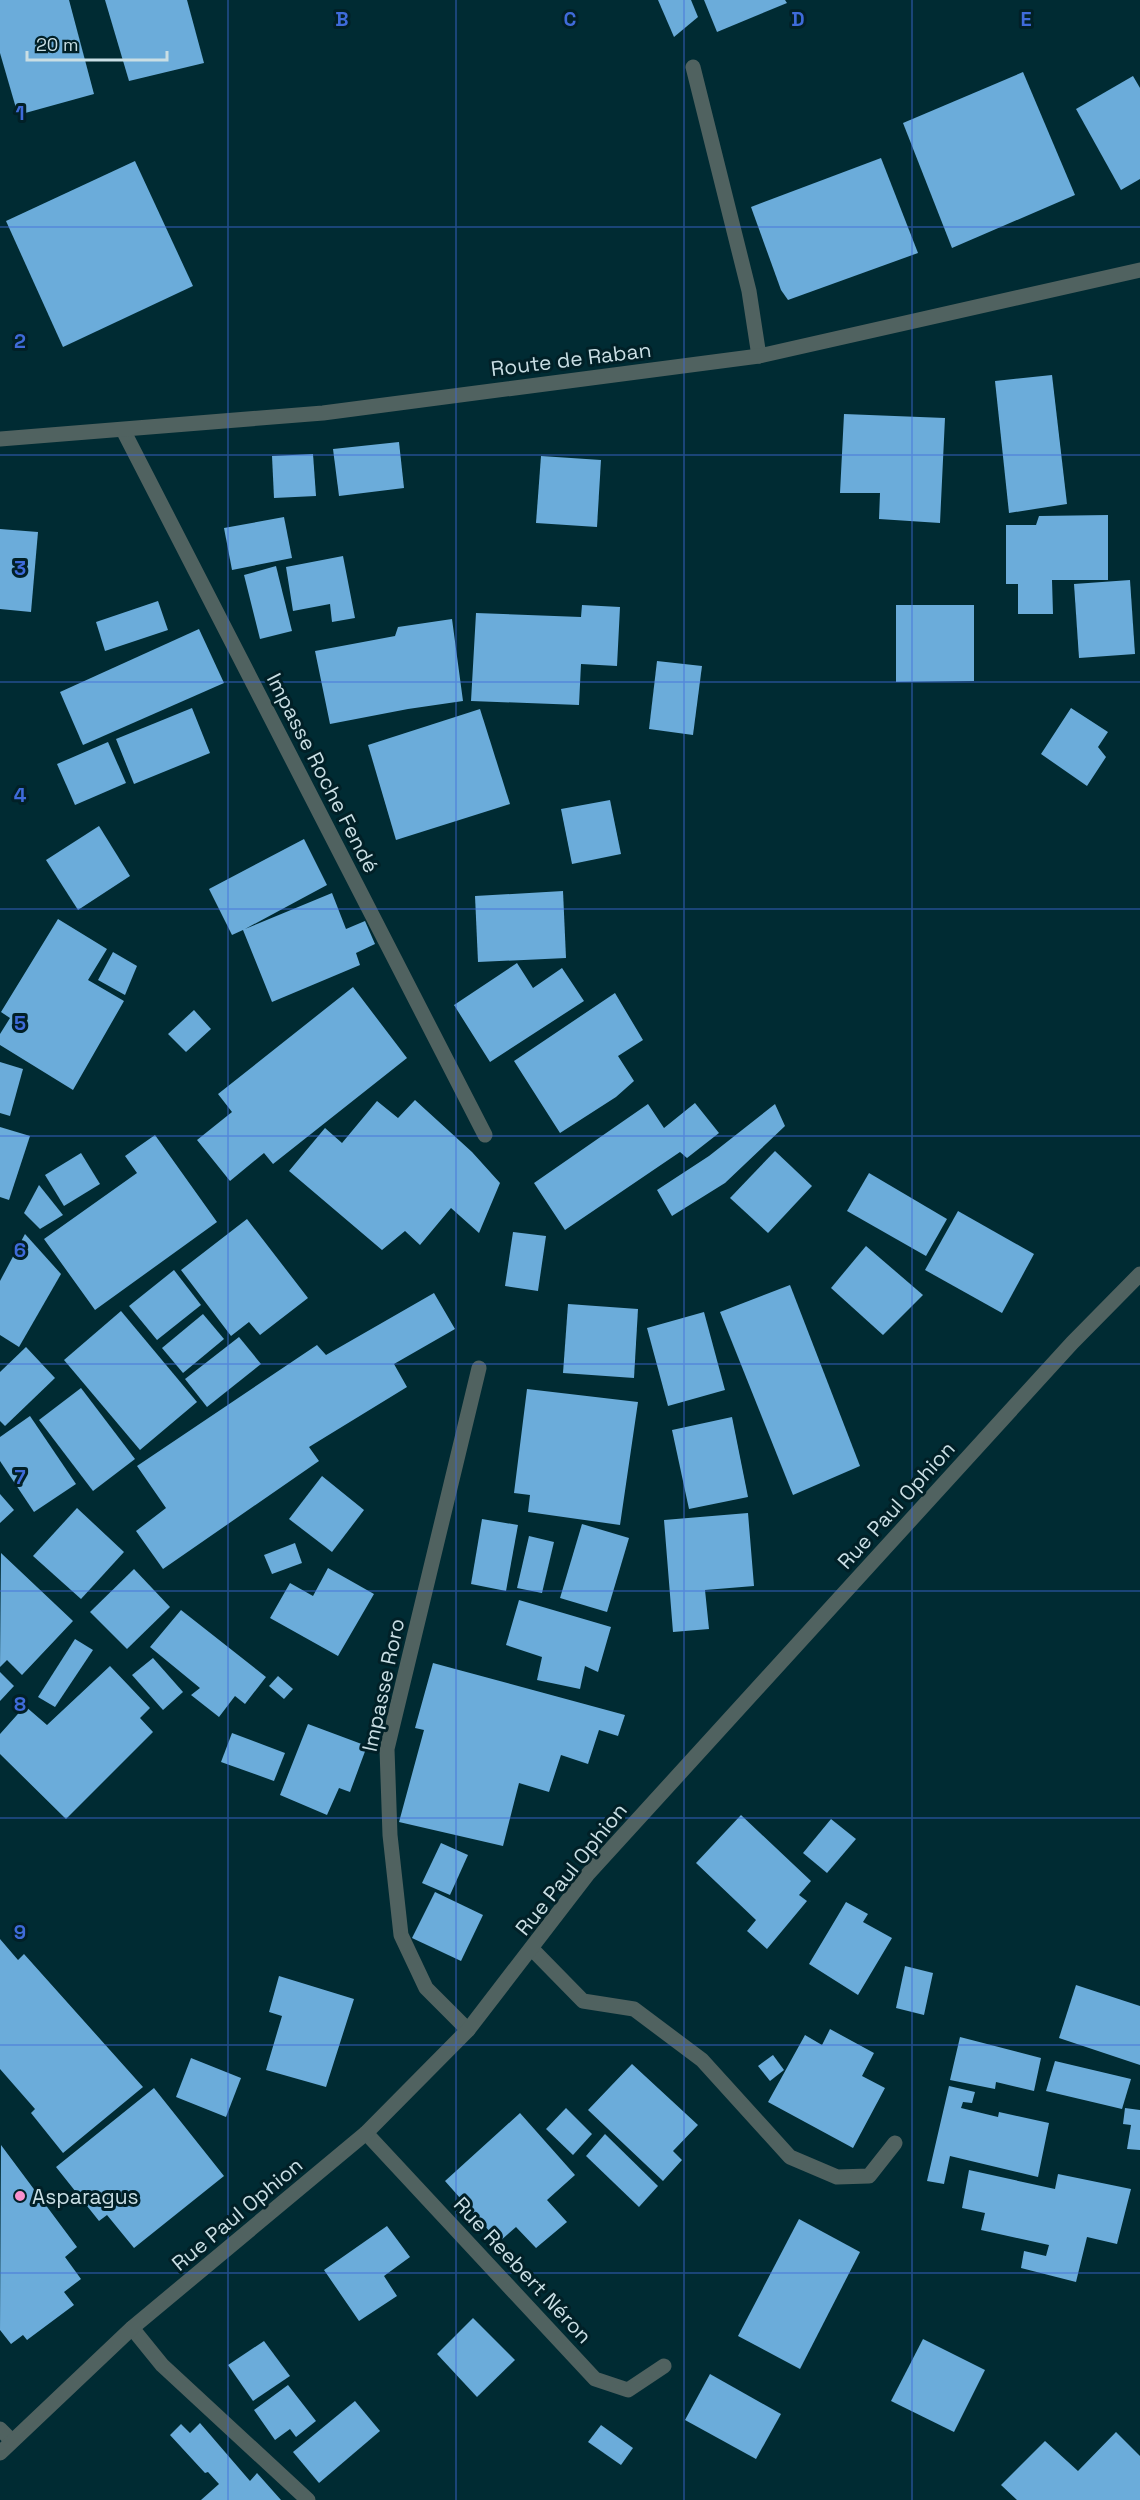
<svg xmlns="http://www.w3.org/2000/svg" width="1140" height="2500" font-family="'Space Grotesk',sans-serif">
  <rect width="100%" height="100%" fill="#002b33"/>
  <g fill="#6bacda">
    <path d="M0 0H69L94 94 18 115 0 53Z"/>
    <path d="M105 0H187L204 63 129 81Z"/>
    <path d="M658 0H691L698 17 674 37Z"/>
    <path d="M704 0H785L787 3 717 32Z"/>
    <path d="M1023 72 1075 195 952 248 903 123Z"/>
    <path d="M1133 76 1140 88V179L1121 190 1076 109Z"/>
    <path d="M881 158 918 253 788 300 781 290 751 207Z"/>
    <path d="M135 161 193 286 63 347 6 221Z"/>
    <path d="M1052 375 1067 504 1009 513 995 381Z"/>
    <path d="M844 414 945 418 940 523 879 519 880 493H840Z"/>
    <path d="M399 442 404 488 339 496 333 449Z"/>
    <path d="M313 454 316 496 274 498 272 456Z"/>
    <path d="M541 456 601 460 597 527 536 523Z"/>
    <path d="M1108 515V580H1052L1053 614H1018V584H1006V525H1036L1039 516Z"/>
    <path d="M284 517 292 558 232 570 224 528Z"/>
    <path d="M0 529 38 532 31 612 0 609Z"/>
    <path d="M343 556 355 618 332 622 330 604 293 611 286 567Z"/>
    <path d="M276 566 292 631 260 639 244 575Z"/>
    <path d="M1130 580 1135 654 1079 658 1074 584Z"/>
    <path d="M158 601 168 630 105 651 96 622Z"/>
    <path d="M582 605 620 607 617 666 581 664 579 705 471 701 476 613 581 617Z"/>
    <path d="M896 605H974V681L896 682Z"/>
    <path d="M452 619 463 701 408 709 330 724 315 651 395 636 398 627Z"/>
    <path d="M199 629 224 683 83 745 60 692Z"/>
    <path d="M657 661 702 666 693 735 649 729Z"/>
    <path d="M192 708 210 753 134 784 116 739Z"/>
    <path d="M1071 708 1108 732 1098 747 1106 757 1087 786 1041 754Z"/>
    <path d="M480 709 510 804 396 840 368 745Z"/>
    <path d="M108 742 126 783 75 805 57 764Z"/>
    <path d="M610 800 621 854 572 864 561 809Z"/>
    <path d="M99 826 130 876 78 910 46 860Z"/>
    <path d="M304 839 327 885 245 929 332 893 346 929 365 921 375 944 356 953 360 965 272 1002 243 930 232 935 209 889Z"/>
    <path d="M563 891 566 958 478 962 475 896Z"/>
    <path d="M58 919 107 949 88 980 124 1001 73 1090 0 1045V1034L10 1018 1 1012Z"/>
    <path d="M113 952 137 966 125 995 98 980Z"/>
    <path d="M517 963 533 988 562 968 584 1001 490 1062 454 1005Z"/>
    <path d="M353 987 407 1058 273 1164 264 1153 230 1181 197 1140 232 1112 218 1094Z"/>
    <path d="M615 993 643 1040 618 1056 634 1081 616 1097 560 1133 514 1061Z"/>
    <path d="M194 1010 211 1029 186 1052 168 1034Z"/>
    <path d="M0 1062 23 1069 10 1116 0 1113Z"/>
    <path d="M415 1100 472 1152 500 1183 479 1233 451 1208 420 1245 405 1231 382 1250 289 1171 325 1128 342 1143 377 1101 398 1118Z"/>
    <path d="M695 1103 719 1133 687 1158 680 1152 565 1230 534 1183 648 1104 664 1128Z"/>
    <path d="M775 1104 785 1126 725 1183 672 1216 657 1190 709 1156Z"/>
    <path d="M0 1127 30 1136 9 1200 0 1197Z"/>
    <path d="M155 1135 217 1222 95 1310 44 1239 137 1173 125 1156Z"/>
    <path d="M775 1151 812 1186 768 1233 730 1198Z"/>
    <path d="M81 1153 100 1184 64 1206 45 1175Z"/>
    <path d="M869 1173 947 1219 926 1256 847 1211Z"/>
    <path d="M39 1185 63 1215 40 1229 24 1213Z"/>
    <path d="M958 1211 1034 1254 1002 1313 925 1270Z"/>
    <path d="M247 1219 308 1298 260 1335 249 1322 231 1336 181 1270Z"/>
    <path d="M513 1232 546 1236 538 1291 505 1286Z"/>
    <path d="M25 1234 61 1274 19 1347 0 1335V1281Z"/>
    <path d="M866 1246 923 1295 883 1335 831 1288Z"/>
    <path d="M174 1270 201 1305 157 1340 129 1306Z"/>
    <path d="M790 1285 860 1466 793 1495 720 1312Z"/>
    <path d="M434 1293 455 1329 394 1364 407 1387 309 1447 319 1461 163 1569 136 1531 166 1508 137 1466 317 1345 326 1355Z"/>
    <path d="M568 1304 638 1309 634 1378 563 1373Z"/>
    <path d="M121 1311 197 1402 140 1450 64 1360Z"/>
    <path d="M704 1312 725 1390 668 1406 647 1328Z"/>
    <path d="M203 1314 224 1339 183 1373 162 1348Z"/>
    <path d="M239 1337 261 1364 207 1407 185 1379Z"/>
    <path d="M26 1347 55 1378 5 1426 0 1421V1372Z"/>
    <path d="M81 1388 135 1459 93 1491 39 1420Z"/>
    <path d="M527 1389 638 1402 620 1525 528 1512 530 1495 514 1493Z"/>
    <path d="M30 1416 76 1484 34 1512 0 1461V1437Z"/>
    <path d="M732 1417 748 1497 689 1509 672 1430Z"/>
    <path d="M322 1476 364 1510 332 1552 289 1519Z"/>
    <path d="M0 1494 14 1510 0 1523Z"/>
    <path d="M77 1508 124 1552 81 1599 33 1556Z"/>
    <path d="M748 1513 754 1586 705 1590 709 1629 673 1632 664 1520Z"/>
    <path d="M482 1519 518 1525 506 1591 471 1584Z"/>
    <path d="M582 1524 629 1538 607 1612 560 1598Z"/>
    <path d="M529 1536 554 1542 542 1593 517 1588Z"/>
    <path d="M295 1543 302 1563 272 1574 264 1555Z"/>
    <path d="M1 1553 73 1621 22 1675 7 1660 0 1667Z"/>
    <path d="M328 1568 374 1594 338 1656 270 1618 290 1583 313 1596Z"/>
    <path d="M134 1569 170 1607 127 1649 90 1612Z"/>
    <path d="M519 1600 611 1627 598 1672 585 1666 580 1689 537 1680 542 1657 506 1645Z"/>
    <path d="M181 1610 266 1677 245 1704 235 1696 219 1717 191 1695 200 1688 150 1647Z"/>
    <path d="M75 1639 93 1650 55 1707 38 1697Z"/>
    <path d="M153 1658 183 1692 163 1710 132 1675Z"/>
    <path d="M433 1663 625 1715 618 1736 599 1730 588 1764 561 1755 549 1792 519 1783 503 1846 399 1822 424 1730 415 1728Z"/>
    <path d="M110 1666 150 1708 140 1718 153 1732 66 1819 0 1754V1734L25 1706 47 1725Z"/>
    <path d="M0 1672 14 1686 0 1701Z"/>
    <path d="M278 1676 293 1689 284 1699 269 1686Z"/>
    <path d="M308 1724 367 1746 350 1792 339 1788 327 1815 280 1795Z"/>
    <path d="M232 1733 285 1753 274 1781 221 1762Z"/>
    <path d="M741 1815 811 1881 799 1895 807 1901 767 1949 747 1931 756 1920 696 1863Z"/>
    <path d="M831 1819 856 1839 827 1873 803 1853Z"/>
    <path d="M441 1843 468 1855 450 1895 422 1883Z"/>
    <path d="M435 1892 483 1915 461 1961 412 1938Z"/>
    <path d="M846 1902 868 1914 863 1922 892 1938 858 1995 809 1964Z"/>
    <path d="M0 1939 18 1960 24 1954 143 2087 63 2153 31 2113 35 2109 0 2069Z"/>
    <path d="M905 1966 933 1973 924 2015 896 2008Z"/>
    <path d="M279 1976 354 1999 326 2087 266 2070 282 2016 269 2012Z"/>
    <path d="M1076 1985 1140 2006V2065L1059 2038Z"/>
    <path d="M830 2029 874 2053 862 2076 885 2088 853 2148 768 2102 805 2035 822 2045Z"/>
    <path d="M960 2037 1041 2058 1034 2091 996 2082 995 2089 950 2080Z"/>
    <path d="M773 2055 784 2070 770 2081 758 2066Z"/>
    <path d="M191 2058 241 2078 226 2117 176 2097Z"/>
    <path d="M1055 2061 1131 2079 1122 2109 1046 2091Z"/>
    <path d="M632 2064 698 2125 673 2151 682 2160 663 2181 588 2110Z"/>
    <path d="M949 2086 975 2092 972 2103 963 2102 961 2108 998 2117 999 2112 1049 2123 1038 2177 950 2156 944 2184 927 2181Z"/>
    <path d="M154 2088 224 2176 134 2248 107 2215 99 2221 56 2167Z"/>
    <path d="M566 2108 592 2134 573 2155 546 2129Z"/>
    <path d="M1125 2108 1140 2110V2150L1127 2149 1131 2125 1123 2124Z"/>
    <path d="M520 2113 575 2175 547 2200 567 2222 536 2248 516 2227 499 2242 445 2181Z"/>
    <path d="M605 2134 658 2186 639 2207 586 2156Z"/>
    <path d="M1 2145 77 2247 65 2257 81 2279 64 2292 74 2305 27 2340 23 2335 11 2344 0 2330Z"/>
    <path d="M969 2170 1055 2189 1058 2174 1131 2189 1117 2244 1087 2237 1076 2282 1021 2268 1024 2251 1046 2256 1049 2245 981 2230 985 2213 962 2208Z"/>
    <path d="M799 2219 860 2252 800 2369 738 2336Z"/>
    <path d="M387 2226 410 2257 384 2276 397 2296 359 2321 324 2270Z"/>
    <path d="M473 2318 515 2360 477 2397 437 2354Z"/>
    <path d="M923 2339 985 2370 954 2432 891 2401Z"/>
    <path d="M264 2341 290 2376 253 2401 228 2365Z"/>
    <path d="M710 2374 781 2414 756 2459 685 2420Z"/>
    <path d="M288 2385 316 2421 296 2437 290 2429 275 2440 254 2410Z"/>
    <path d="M355 2401 380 2431 319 2483 293 2452Z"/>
    <path d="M200 2423 250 2481 257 2473 281 2500H201L219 2484 208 2472 205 2473 170 2435 181 2424 190 2433Z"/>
    <path d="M601 2425 633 2448 621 2465 588 2442Z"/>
    <path d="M1116 2432 1140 2456V2500H1017L1001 2485 1045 2441 1078 2471Z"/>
  </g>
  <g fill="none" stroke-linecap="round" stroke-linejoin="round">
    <path stroke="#506260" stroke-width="15" d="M693 67 749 291 759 356"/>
    <g stroke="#506260" stroke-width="15">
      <path d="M123 430 485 1135"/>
      <path d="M532 1949 583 2001 634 2009 702 2060 790 2157 837 2177 869 2176 895 2143"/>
      <path d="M468 2030 426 1988 401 1935 390 1835 387 1749 479 1368"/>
      <path d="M366 2133 595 2379 628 2390 664 2366"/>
      <path d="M132 2328 162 2365 308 2500"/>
      <path d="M0 2429 11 2440"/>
      <path d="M0 2453 132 2328 366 2133 468 2030 588 1874 1072 1343 1140 1274"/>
    </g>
    <path stroke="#506260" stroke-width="15" d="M0 439 323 413 759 356 1140 270"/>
  </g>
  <path fill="none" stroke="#3f6bda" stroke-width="1.5" stroke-opacity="0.55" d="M228 0V2500M456 0V2500M684 0V2500M912 0V2500M0 227H1140M0 455H1140M0 682H1140M0 909H1140M0 1136H1140M0 1364H1140M0 1591H1140M0 1818H1140M0 2045H1140M0 2273H1140"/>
  <circle fill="#f890cc" stroke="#012027" stroke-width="2" cx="20" cy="2196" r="6"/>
  <g text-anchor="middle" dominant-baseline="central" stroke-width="6" stroke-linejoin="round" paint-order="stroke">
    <g font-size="21" fill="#c9dee4" stroke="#012027">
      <text transform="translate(571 359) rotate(-7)">Route de Raban</text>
      <text transform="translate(323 773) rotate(63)">Impasse Roche Fendé</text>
      <text transform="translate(896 1505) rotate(-48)">Rue Paul Ophion</text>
      <text transform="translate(383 1685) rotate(-78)">Impasse Roro</text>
      <text transform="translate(571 1869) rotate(-51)">Rue Paul Ophion</text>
      <text transform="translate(237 2214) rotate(-40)">Rue Paul Ophion</text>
      <text transform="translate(523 2270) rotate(47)">Rue Reebert Néron</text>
    </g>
    <g font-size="21" fill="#c9dee4" stroke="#012027" text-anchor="start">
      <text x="32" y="2196">Asparagus</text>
    </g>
  </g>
  <g font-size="20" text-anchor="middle" font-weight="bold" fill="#3f6bda" stroke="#012027" stroke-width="6" stroke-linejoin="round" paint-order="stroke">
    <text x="342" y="26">B</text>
    <text x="570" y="26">C</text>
    <text x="798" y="26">D</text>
    <text x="1026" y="26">E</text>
    <text x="20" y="120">1</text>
    <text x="20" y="348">2</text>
    <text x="20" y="575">3</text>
    <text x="20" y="802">4</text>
    <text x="20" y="1030">5</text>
    <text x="20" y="1257">6</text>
    <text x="20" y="1484">7</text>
    <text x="20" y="1711">8</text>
    <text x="20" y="1939">9</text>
  </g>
  <path d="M27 51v9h140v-9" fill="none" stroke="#c9dee4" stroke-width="3"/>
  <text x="36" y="51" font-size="18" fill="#c9dee4" stroke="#012027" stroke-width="4.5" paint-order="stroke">20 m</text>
</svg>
